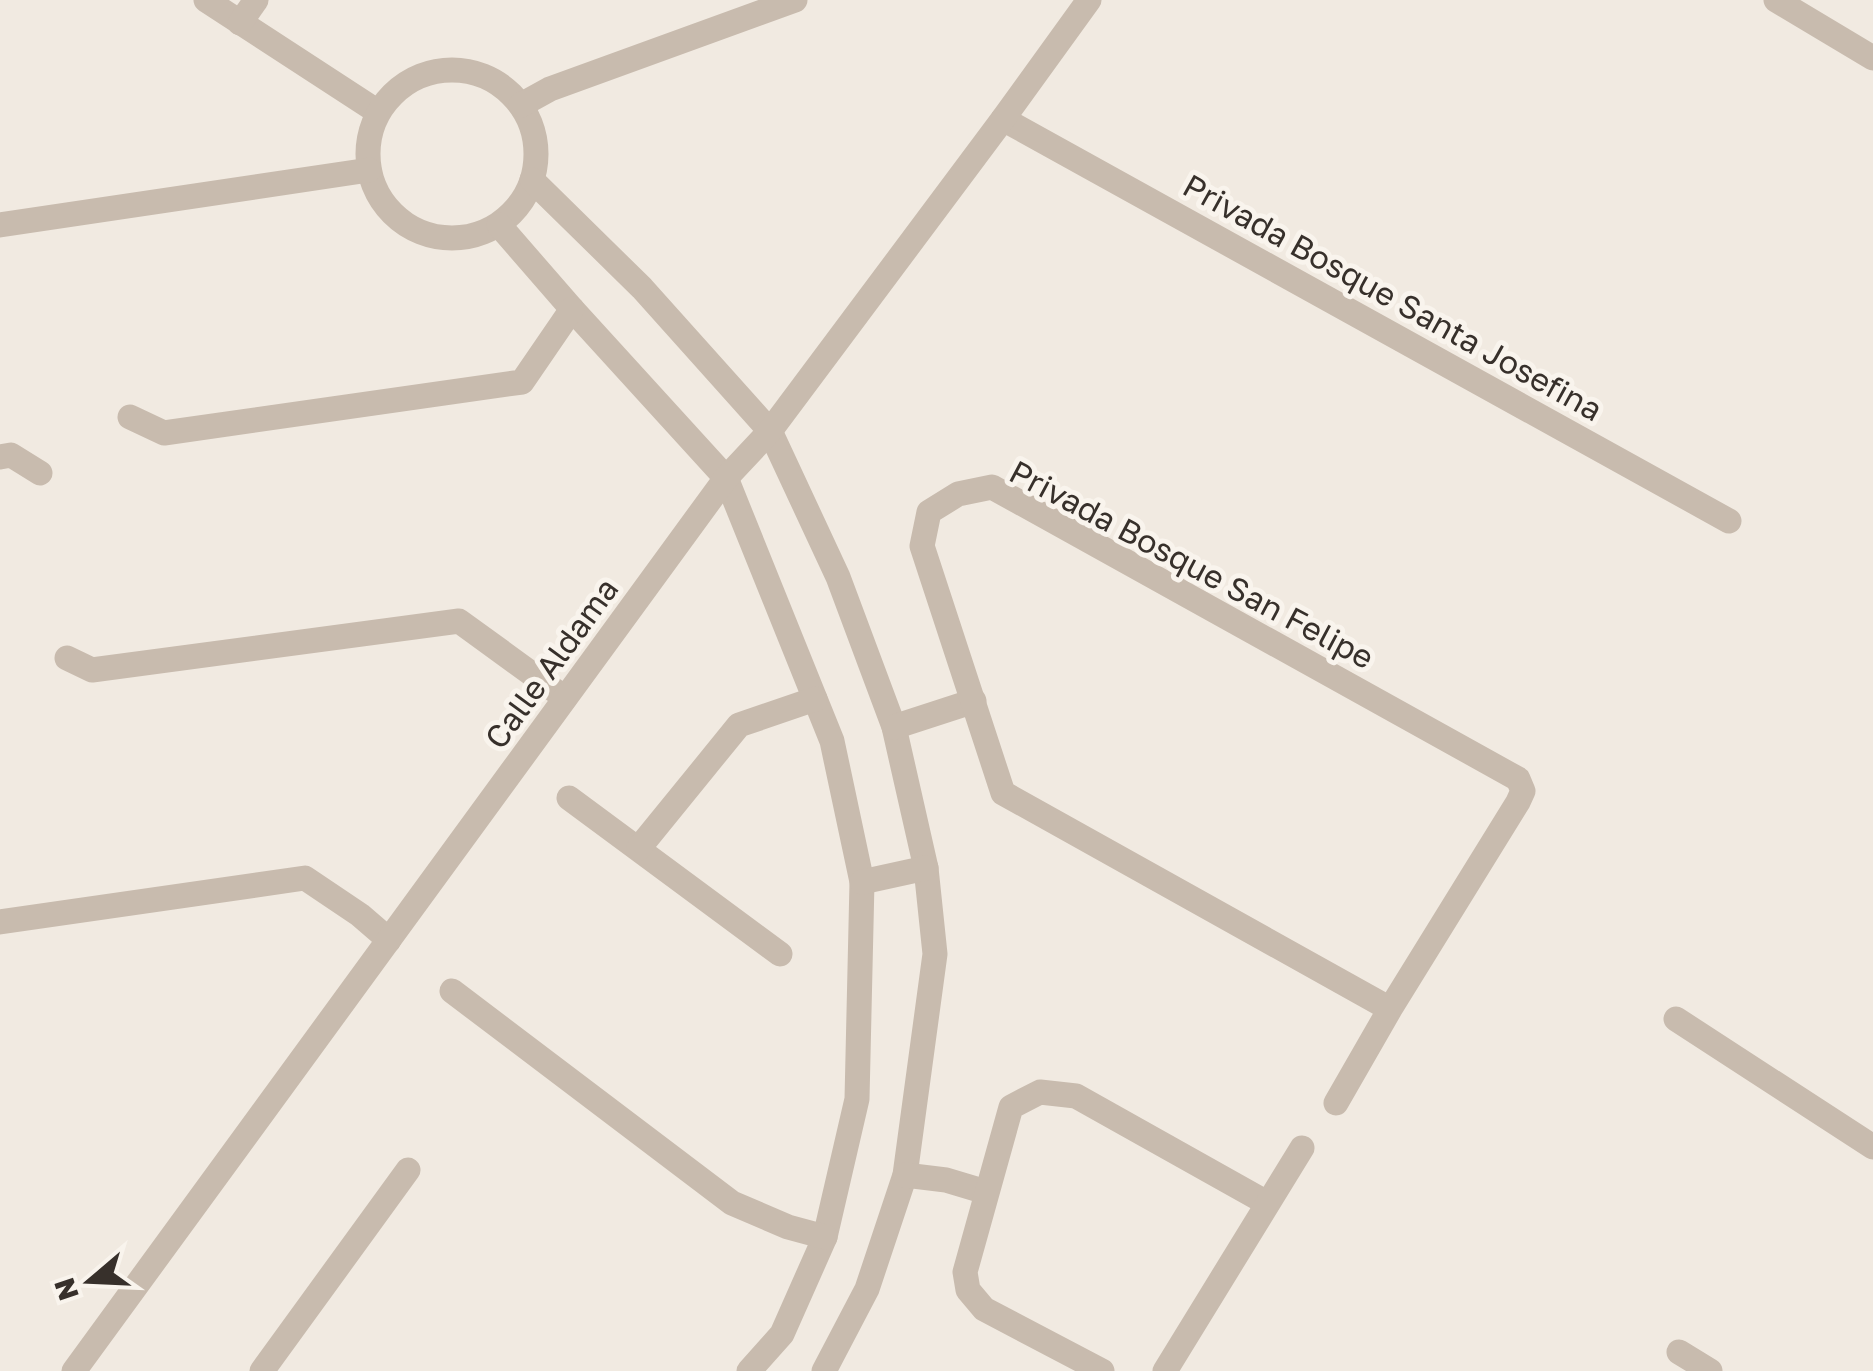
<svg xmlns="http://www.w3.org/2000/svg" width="1873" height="1371" font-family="'Golos Text',sans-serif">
  <rect width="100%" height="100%" fill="#f1eae1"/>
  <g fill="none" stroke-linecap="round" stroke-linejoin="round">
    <g stroke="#c8bbae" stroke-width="25">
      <path d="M206 0 378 112"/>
      <path d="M1776 0 1873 58"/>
      <path d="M240 23 256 0"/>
      <circle cx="452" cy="154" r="84"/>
      <path d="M521 105 550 89 795 0"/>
      <path d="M1003 119 1729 521"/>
      <path d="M532 180 642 288 770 431 838 577 894 727 926 868 935 954 905 1175 867 1289 824 1371"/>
      <path d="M0 225 369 170"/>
      <path d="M499 225 572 309 726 478 832 741 862 882 857 1099 825 1237 782 1334 749 1371"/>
      <path d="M130 417 164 433 522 382 572 309"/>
      <path d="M0 457 11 455 40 473"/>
      <path d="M67 658 92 670 459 621 565 698"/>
      <path d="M894 727 974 701"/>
      <path d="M569 798 780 954"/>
      <path d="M639 848 739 725 815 699"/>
      <path d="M862 882 926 868"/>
      <path d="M0 922 305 878 360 915 389 940"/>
      <path d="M452 991 732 1203 788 1227 825 1237"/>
      <path d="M1676 1019 1873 1147"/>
      <path d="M1336 1103 1390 1009 1518 802 1523 791 1518 779 992 487 958 494 929 512 922 546 1003 793 1390 1009"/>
      <path d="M905 1175 946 1180 986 1192"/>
      <path d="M1679 1352 1710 1371"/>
      <path d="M74 1371 726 478 770 431 1003 119 1089 0"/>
      <path d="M262 1371 408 1170"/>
      <path d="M1102 1371 984 1309 968 1290 965 1272 1011 1107 1040 1092 1076 1096 1267 1203"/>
      <path d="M1165 1371 1302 1148"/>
    </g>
  </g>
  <g text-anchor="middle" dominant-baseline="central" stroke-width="10" stroke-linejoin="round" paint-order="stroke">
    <g font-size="32" fill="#37302b" stroke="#f9f4ed">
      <text transform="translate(1393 297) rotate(29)">Privada Bosque Santa Josefina</text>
      <text transform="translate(1192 564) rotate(28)">Privada Bosque San Felipe</text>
      <text transform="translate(551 663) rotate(-54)">Calle Aldama</text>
    </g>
  </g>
  <g transform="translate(90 1281) rotate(251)" stroke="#f9f4ed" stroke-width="8" paint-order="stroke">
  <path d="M0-8L18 38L0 25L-18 38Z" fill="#37302b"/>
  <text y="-15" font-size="28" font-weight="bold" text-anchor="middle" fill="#37302b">N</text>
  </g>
</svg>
